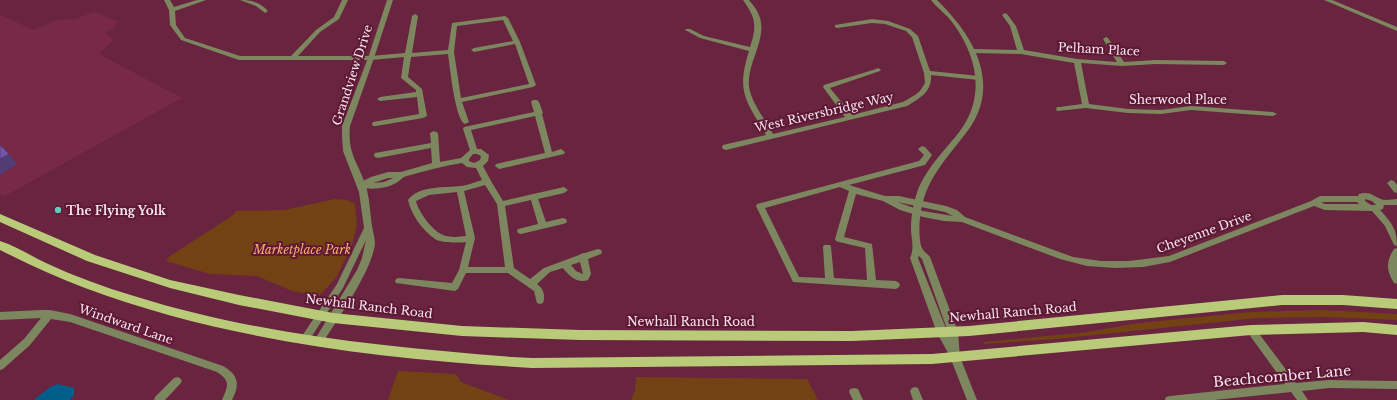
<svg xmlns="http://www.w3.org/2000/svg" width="1397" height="400" font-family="'Libre Baskerville',serif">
  <rect width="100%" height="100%" fill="#69243f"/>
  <path fill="#772947" d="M94 12 117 21 115 27 105 33 114 40 99 54 182 98 5 196 0 194V15L34 30 57 20 75 19Z"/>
  <g fill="#734214">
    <path d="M335 199 347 200 355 204 357 224 352 245 336 278 319 296 292 291 257 276 210 274 166 261 170 256 232 216 236 211 284 210Z"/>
    <path d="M1323 310 1397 314V320L1327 317 1257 318 1056 339 983 344 984 342 1088 332 1132 324 1188 318 1252 312Z"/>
    <path d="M398 371 456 374 461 382 509 400H388Z"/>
    <path d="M636 377 807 379 818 400H631L635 390Z"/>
  </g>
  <path fill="#015d89" d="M58 384 74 388V395L70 400H34L50 387Z"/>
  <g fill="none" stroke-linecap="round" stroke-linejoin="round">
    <g fill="#7d875f" fill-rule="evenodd">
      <path d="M164 0H170L174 7 197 0H206L175 11 176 25 185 38 240 56H291L316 30 334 17 342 0H348L339 19 320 32 298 56H371L405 53 412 16 415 14 418 16 412 53 448 50 452 23 505 16 508 18 520 42 536 85 533 87 462 102 469 122 465 124C455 120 450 67 448 54L411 57 408 77 422 89 427 116 423 118 376 126H373L372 124 373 122 419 114 417 97 380 101 377 99 380 97 416 92V90L401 78 404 57 371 60H239L181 40 170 25 169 10ZM503 20 513 41 474 48 471 50 474 52 515 44 529 84 461 98 454 52 457 26Z"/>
      <path d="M240 0C251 0 260 2 268 11L265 13 256 6Z"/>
      <path d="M743 0H749C752 4 756 8 758 13 770 37 746 62 749 87 752 104 765 119 773 134L845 117 823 87 824 85 876 69 878 68 881 70 880 71 830 88 852 115 903 102 915 95 920 91 925 83 924 73 912 37 906 31 885 24 872 23 837 28 835 27V25L872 19 888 21 910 29 918 36 930 71 979 76 982 78 979 80 931 75C932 92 920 98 907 106L726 150 723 149 722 147 723 145 766 135C746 100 736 93 749 51L700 38 685 30 686 29H690L704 36 750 47C757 26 756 18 743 0Z"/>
      <path d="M1324 0H1332L1397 27V31Z"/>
      <path d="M1005 13 1007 14 1016 26 1024 50 1077 59 1117 62 1103 39 1106 37 1108 38 1124 62 1156 60 1224 61 1227 63 1224 65 1156 64 1122 66 1081 63 1089 104 1128 109 1161 110 1191 106 1273 112 1277 114 1273 116 1191 110 1161 114 1128 113 1086 108 1057 111 1056 109 1057 107H1060L1082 104 1074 63 1021 54 974 53 971 51 974 49 1017 50 1010 26 1002 15Z"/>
      <path d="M533 100H537L539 102 543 113 542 114 552 152 561 149 565 152 564 154 499 169 495 166 496 164 545 153 535 116 471 130 477 149H481L489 155 488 161 483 166 491 181 503 201 564 187 568 190 564 193 538 199 546 222 563 218 566 219 567 221 566 223 563 224 521 234 518 233 517 231 518 229 538 224 531 200 505 206 514 268 530 279 544 268 579 255 583 253H585L598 249 601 250 602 252 601 254 588 259 591 274 588 280C578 284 569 276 563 268L550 272 537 284C543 288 546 296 543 303L540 304 537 303 534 291 508 273H466L458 289 455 291 396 283 395 281 396 279 399 278 452 283 459 270 466 242C458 243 441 243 435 239 422 230 411 214 408 200 419 185 445 188 461 186 468 185 475 182 482 180L476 168 467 167 462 163C443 166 425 171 407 176 402 177 400 181 396 183 386 189 371 190 359 187L358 185 359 183 371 177 388 172H401L432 163 431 148 378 158 375 157 374 155 375 153 431 143 430 133 434 131 438 133 440 162 461 158 470 150 463 129 464 127 534 112 531 102ZM473 154H477L481 156 480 160 474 163 469 161V159ZM388 178H393L384 182 373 183ZM485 185 497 204 505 267H468L475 238 464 191ZM457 192 466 236C459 237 448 238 441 234 432 230 418 211 416 201L429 195ZM580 262 583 274 576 271 571 265Z"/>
      <path d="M922 146 925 147 932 155 925 165 849 185 885 196H899L946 206 957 210 965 217 1051 249 1073 257 1101 261H1129L1169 256 1311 201 1320 196H1358L1359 194C1371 191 1372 196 1381 199 1385 201 1392 199 1397 199V205H1384L1383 209 1380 210C1392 223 1397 229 1397 246L1394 245 1385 226 1372 211 1325 210 1314 206 1170 262 1143 267 1115 268 1087 266 1060 259 962 222 944 221 923 217 900 210 883 201 856 194 844 237 872 244 876 280 896 281 899 283 900 285 899 287 896 289 793 282 756 206 757 204 919 161 924 155 918 149ZM840 187 849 191 835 239 836 241 839 242 865 248 867 280 834 278 831 247 830 245H824L823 247 825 278 799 277 765 208ZM1365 199 1372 201 1376 205H1371L1365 201ZM897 202 945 212 953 216 923 211ZM1321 202H1357L1359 204H1325Z"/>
      <path d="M1391 180 1394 181 1397 185V193L1394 192 1387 183Z"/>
      <path d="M1397 248V284L1394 283C1386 271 1386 261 1394 249Z"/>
      <path d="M41 310H50L70 314 223 366C239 375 240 385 232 400H222C228 386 231 381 217 372L70 322 51 319 30 345 3 369 0 370V360L24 339 41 318 0 320V312Z"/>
      <path d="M1251 326 1254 327 1296 383 1329 380 1397 381V389L1329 388 1302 391 1308 400H1297L1291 392 1214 400H1165L1166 397 1170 396 1285 384 1248 333 1246 330 1248 327Z"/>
      <path d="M955 353 958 354 960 357 977 400H967L950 357 952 354Z"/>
      <path d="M177 377 180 378 182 381 180 384 165 400H154L155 397 174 378Z"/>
      <path d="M915 387 918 388 923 400H913L910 391 912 388Z"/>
      <path d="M854 388 858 389 863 400H853L849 392 850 389Z"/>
    </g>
    <g fill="#7d875f" fill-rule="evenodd">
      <path d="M387 0H393L374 58 350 126C347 156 360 164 367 190 370 202 370 214 372 226 373 232 375 238 375 244 371 273 338 318 322 344L319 345 316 344 314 341 357 270 362 258 366 240 343 288 308 342 305 343 302 342 300 339 302 336 337 284 364 228 359 192 343 151 342 136V126L368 58Z"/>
      <path d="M931 0H937C972 34 1002 82 969 129 947 159 924 179 920 218 919 225 919 243 922 248 924 252 928 254 930 257L958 332 960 357 958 360 955 361 952 360 937 333 910 258C915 247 911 240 911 228 911 215 914 200 919 187 929 165 946 149 960 131 986 96 977 55 952 22 946 14 937 8 931 0ZM919 256 922 259 948 332 949 336 918 258Z"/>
    </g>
    <g fill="#b9cb79" fill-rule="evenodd">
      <path d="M0 214 95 255 170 280 239 295 333 313 462 326 580 330 852 331 969 326 1282 295H1343L1397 299V309L1343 305H1282L969 336 852 341 580 340 462 336 333 323 239 305 170 288 87 261 0 222Z"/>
      <path d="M0 241C16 246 31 256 46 263 74 276 104 287 134 296 255 334 385 347 512 357L532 358 932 354 1251 325 1363 322 1397 325V335L1363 332 1251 335 932 364 532 368C382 359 227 341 85 288 56 277 28 264 0 250Z"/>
    </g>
  </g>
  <path fill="#523c76" d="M9 154 17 164 0 175V159Z"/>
  <path fill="#7555a8" stroke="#523c76" d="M0 145 9 154 0 159Z"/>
  <circle fill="#5dceb9" stroke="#5d1835" stroke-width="1.5" cx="58" cy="210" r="4"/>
  <g text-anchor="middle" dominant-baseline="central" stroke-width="4" stroke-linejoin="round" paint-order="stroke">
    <g font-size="12" fill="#f9e7ec" stroke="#5d1835">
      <text transform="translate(1099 49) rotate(3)">Pelham Place</text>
      <text transform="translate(352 75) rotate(-72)">Grandview Drive</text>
      <text x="1178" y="99">Sherwood Place</text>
      <text transform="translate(824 112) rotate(-13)">West Riversbridge Way</text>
      <text transform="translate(1204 232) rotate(-20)">Cheyenne Drive</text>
      <text transform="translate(369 306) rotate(7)">Newhall Ranch Road</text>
      <text transform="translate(1013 312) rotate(-5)">Newhall Ranch Road</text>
      <text x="691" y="321">Newhall Ranch Road</text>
      <text transform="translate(126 324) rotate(19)">Windward Lane</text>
    </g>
    <g font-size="12" font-weight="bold" fill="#f9e7ec" stroke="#5d1835" text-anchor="start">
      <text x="66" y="210">The Flying Yolk</text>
    </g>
    <g font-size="12" font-style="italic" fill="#fead6a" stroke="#5d1835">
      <text x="302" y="249">Marketplace Park</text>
    </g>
    <g font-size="14" fill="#f9e7ec" stroke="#5d1835">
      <text transform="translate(1282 376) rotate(-5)">Beachcomber Lane</text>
    </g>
  </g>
</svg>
